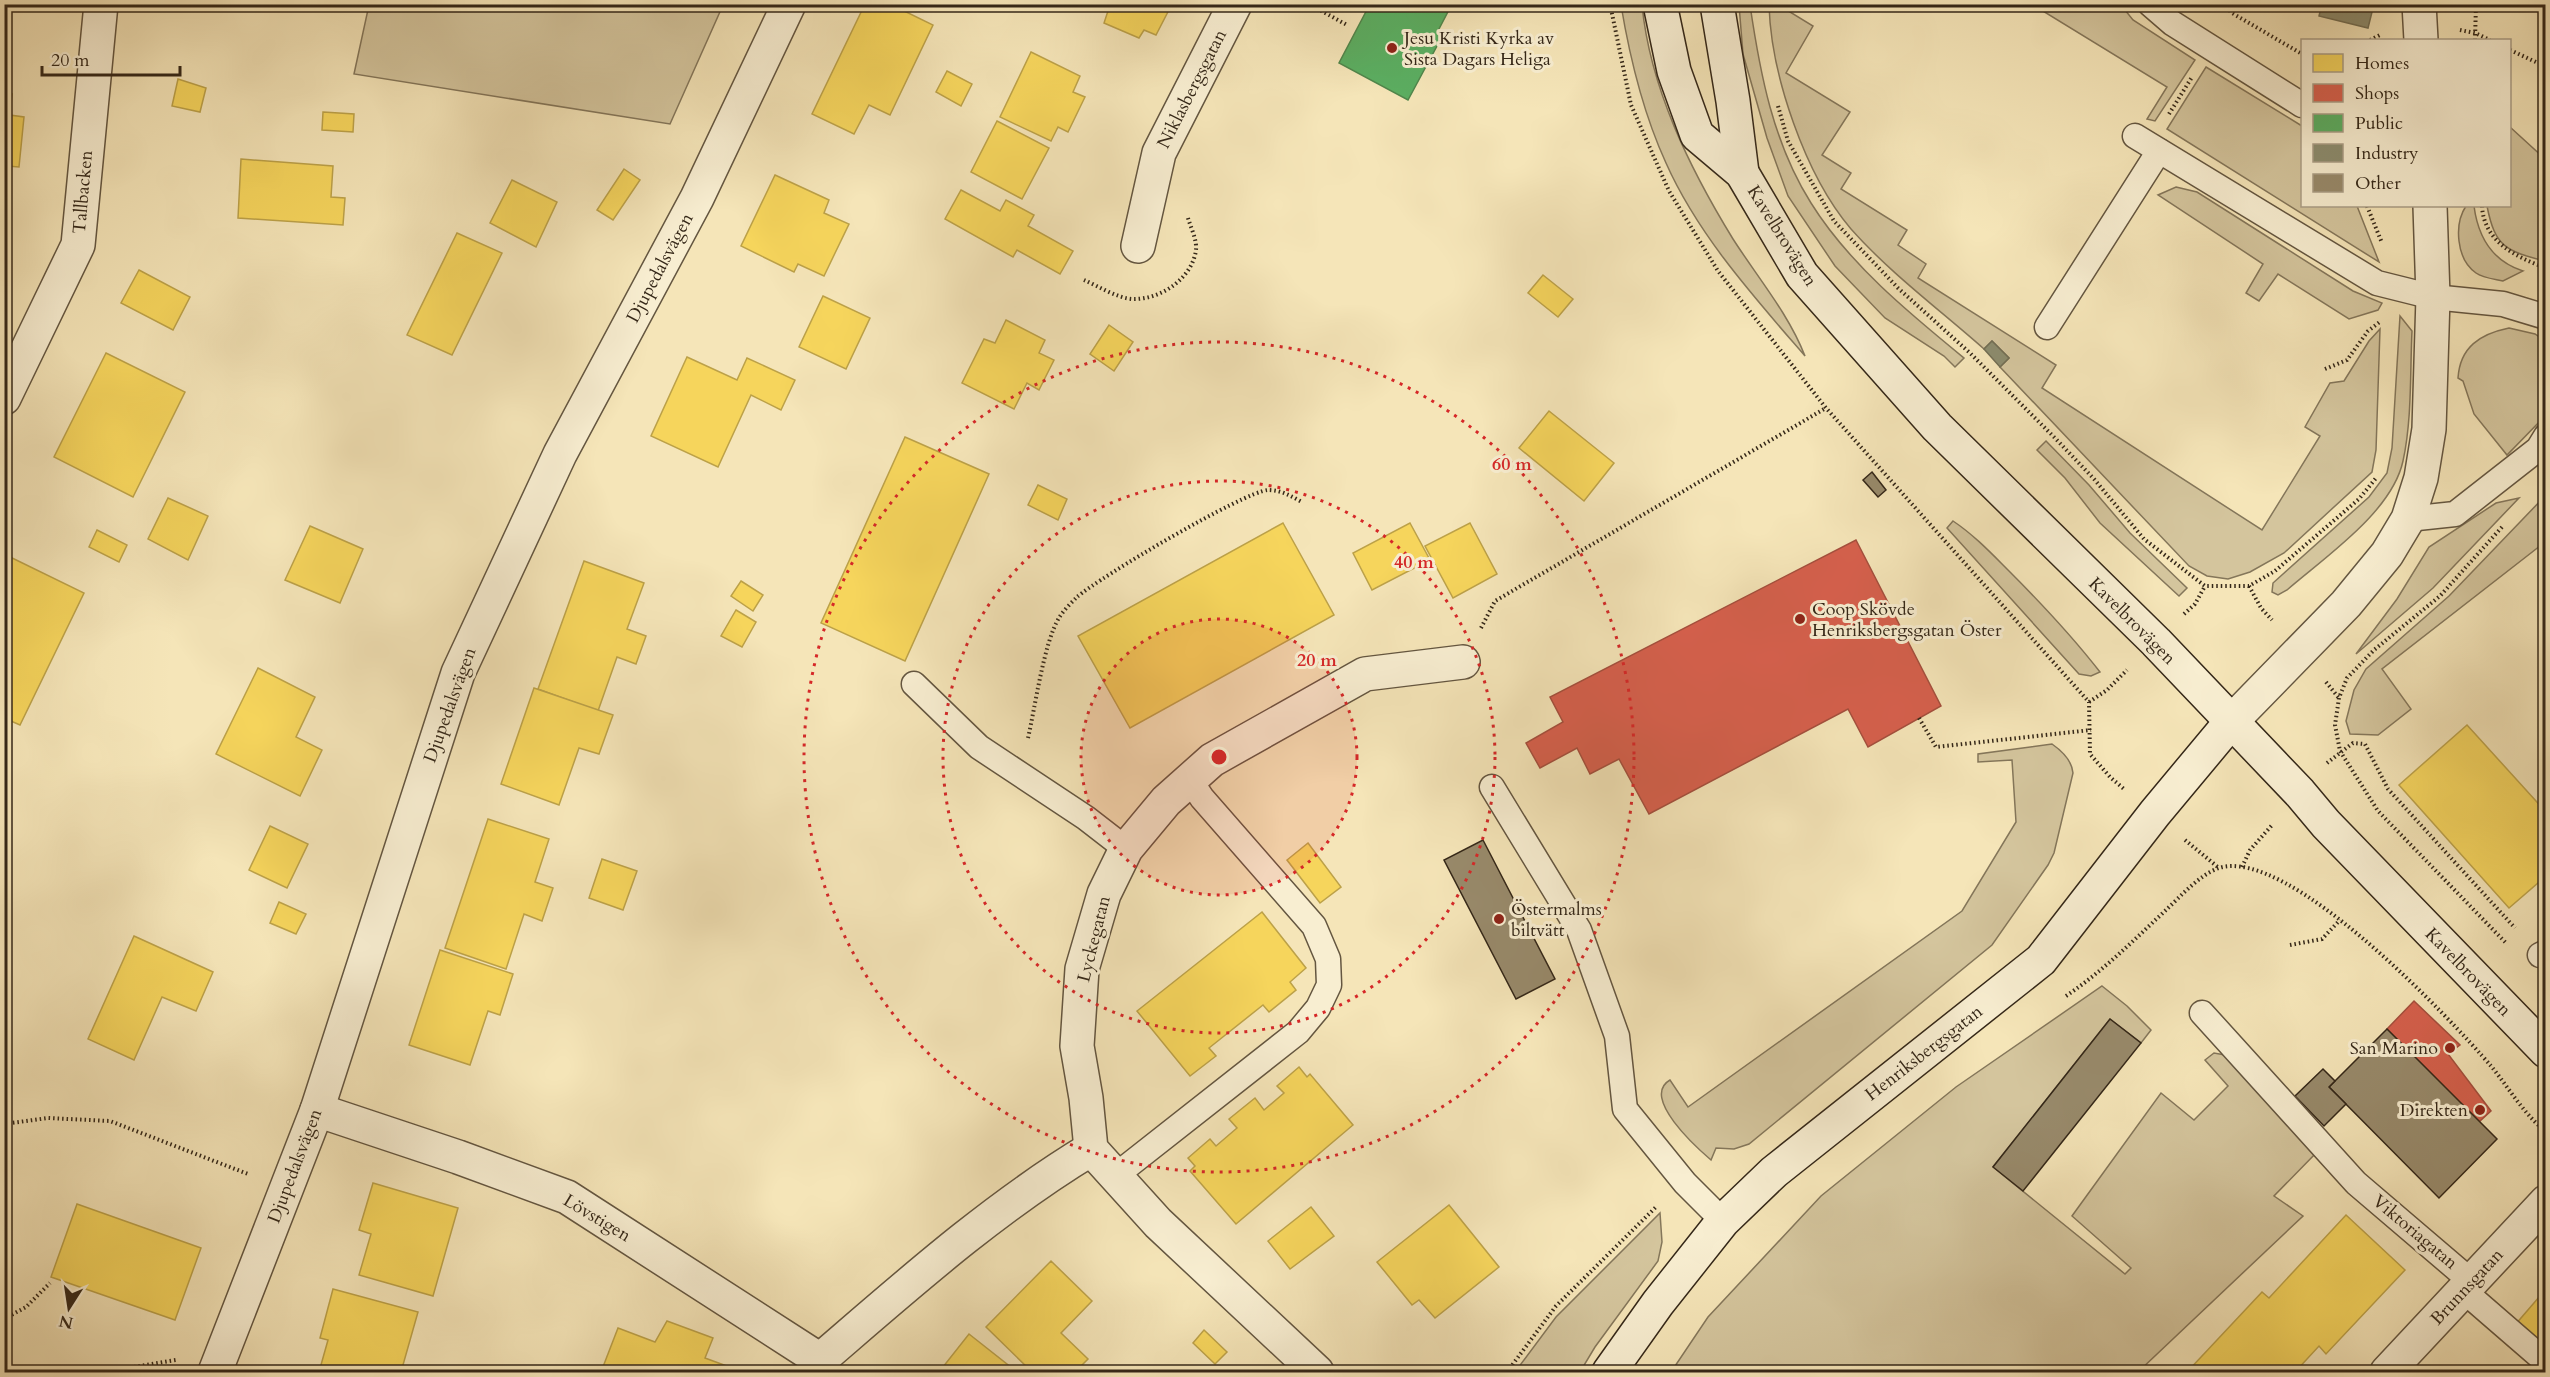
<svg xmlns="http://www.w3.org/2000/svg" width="2550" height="1377" font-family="Cardo,serif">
  <rect width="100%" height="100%" fill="#f5e5b8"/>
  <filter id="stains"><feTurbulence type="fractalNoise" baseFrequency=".00333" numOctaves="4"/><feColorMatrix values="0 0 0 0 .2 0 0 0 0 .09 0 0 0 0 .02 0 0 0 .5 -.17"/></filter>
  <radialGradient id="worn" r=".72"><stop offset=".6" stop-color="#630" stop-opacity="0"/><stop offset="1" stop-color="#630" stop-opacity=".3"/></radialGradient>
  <g fill="#d4c59d" stroke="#84765a" stroke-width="1.5">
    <path d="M369 5V4L723 5 670 124 354 74Z"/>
    <path d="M1621 5H1642C1650 88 1690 169 1733 239 1758 278 1788 313 1805 356 1754 297 1698 235 1666 163 1643 113 1630 59 1621 5Z"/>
    <path d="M1739 5H1750C1760 73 1773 143 1811 203 1849 264 1909 313 1964 358L1955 367 1944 356 1885 318 1835 266 1788 196 1767 138 1743 54Z"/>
    <path d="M1769 5H1787L1785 9 1813 26 1786 73 1850 112 1822 155 1851 173 1841 189 1907 230 1898 245 1926 264 1918 278 2056 365 2042 388 2262 530 2320 436 2305 427 2330 383 2344 381 2369 341 2380 329 2376 450 2372 472 2284 553 2250 572 2228 579 2207 576 2189 566 2000 367 2009 358 1992 341 1984 349C1940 310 1890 273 1851 229 1805 175 1771 75 1769 5Z"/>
    <path d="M2033 5H2121L2133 20 2195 60 2155 121 2147 119 2167 87Z"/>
    <path d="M2206 67 2302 126V206H2357L2379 262 2167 129Z"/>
    <path d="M2510 127 2545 159V261C2506 251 2495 247 2487 206H2510Z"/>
    <path d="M2176 187 2197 192 2353 291 2382 303 2378 310 2349 319 2278 274 2259 301 2246 293 2263 264 2158 195Z"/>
    <path d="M2466 206H2474C2478 237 2492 261 2523 271L2503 281C2494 279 2483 278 2476 273 2456 259 2454 224 2466 206Z"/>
    <path d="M2400 316 2412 331C2410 373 2412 420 2403 461 2392 512 2325 557 2287 590L2278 595 2272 592 2273 583 2369 497 2387 473 2392 448Z"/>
    <path d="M2509 328 2535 334 2545 341 2546 415 2507 455 2474 414 2463 381 2458 378C2460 347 2480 334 2509 328Z"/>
    <path d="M2046 441 2089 485 2130 533 2187 588 2179 596 2100 523 2065 478 2037 450Z"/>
    <path d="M2545 496V542L2382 669 2411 709 2378 735 2350 734 2346 721 2354 690 2366 669 2449 596Z"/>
    <path d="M2519 498 2433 588 2356 654 2397 599 2429 547 2496 503Z"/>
    <path d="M1953 521C1974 535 1991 553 2009 571 2041 603 2072 636 2100 672L2091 676 2079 674 1947 528Z"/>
    <path d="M2052 744C2062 751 2072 760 2073 773L2054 853 2048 865 1992 945 1749 1144 1734 1149 1716 1148 1711 1160C1697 1148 1640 1097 1670 1080L1688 1107 1962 911 2016 822 2012 760 1978 762V754Z"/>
    <path d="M2102 986 2127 1006 2151 1030 2141 1043 2110 1019 1993 1167 2125 1274 2131 1268 2072 1216 2161 1093 2194 1120 2228 1086 2205 1060 2214 1053 2225 1055 2317 1152 2274 1196 2303 1216 2138 1372H1671L1708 1317 1821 1196 1956 1087Z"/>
    <path d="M1660 1213 1662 1242 1658 1261 1595 1347 1580 1372H1515L1556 1317Z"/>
  </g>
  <g fill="#f6d55c" stroke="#bca148" stroke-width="1.5">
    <path d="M865 4H890L933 25 890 115 869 105 854 134 812 114Z"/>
    <path d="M1172 4 1156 35 1144 30 1139 38 1104 23 1108 11 1093 5Z"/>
    <path d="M1031 52 1080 76 1073 92 1085 97 1068 132 1058 127 1051 141 1000 117Z"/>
    <path d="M947 71 972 84 961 106 936 92Z"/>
    <path d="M178 79 206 88 200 112 172 106Z"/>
    <path d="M4 93 12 94 10 115 24 117 19 167 7 166 6 175Z"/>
    <path d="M323 112 354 114 353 132 322 130Z"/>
    <path d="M997 121 1049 148 1022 199 971 172Z"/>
    <path d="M241 159 333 166 331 197 345 198 343 225 238 218Z"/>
    <path d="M624 169 640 180 613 220 597 210Z"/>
    <path d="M775 175 829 200 824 213 849 224 824 276 798 264 794 272 741 246Z"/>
    <path d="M512 180 557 202 536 247 490 223Z"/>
    <path d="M961 190 1000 211 1006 200 1034 215 1028 226 1073 251 1060 274 1017 250 1013 257 945 219Z"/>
    <path d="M457 233 502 253 452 355 407 335Z"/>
    <path d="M139 270 190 297 173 330 121 303Z"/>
    <path d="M1543 275 1573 299 1558 317 1528 293Z"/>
    <path d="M823 296 870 318 846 369 799 347Z"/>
    <path d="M1006 320 1045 340 1039 353 1054 360 1039 390 1027 383 1014 409 962 383 984 339 995 343Z"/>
    <path d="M1109 325 1133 342 1114 371 1090 354Z"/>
    <path d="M106 353 185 392 133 497 54 457Z"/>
    <path d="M687 357 737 380 747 358 795 380 781 410 751 395 718 467 651 436Z"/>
    <path d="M1549 411 1614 463 1584 501 1519 448Z"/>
    <path d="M905 437 989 474 905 661 821 623Z"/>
    <path d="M1038 485 1067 499 1058 520 1028 505Z"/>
    <path d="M168 498 208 516 188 560 148 539Z"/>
    <path d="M1283 523 1334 615 1130 728 1078 636Z"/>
    <path d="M1410 523 1430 560 1372 590 1353 553Z"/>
    <path d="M1470 523 1497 574 1453 598 1425 546Z"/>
    <path d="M310 526 363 549 340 603 285 580Z"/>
    <path d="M97 530 127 545 119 562 89 547Z"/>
    <path d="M6 555 84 593 20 725 4 718Z"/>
    <path d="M584 561 644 583 627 629 646 636 636 664 617 657 598 711 538 689Z"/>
    <path d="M741 581 763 595 753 611 731 596Z"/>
    <path d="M736 610 756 622 742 647 721 636Z"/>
    <path d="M258 668 315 697 296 737 322 750 300 796 216 754Z"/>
    <path d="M534 688 613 715 599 754 579 748 559 805 501 784Z"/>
    <path d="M2467 725 2546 812V876L2509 908 2399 785Z"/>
    <path d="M488 819 549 839 535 882 553 888 542 921 524 914 506 969 445 948Z"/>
    <path d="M270 826 308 844 287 888 249 870Z"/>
    <path d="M1308 843 1341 887 1320 903 1287 860Z"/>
    <path d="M602 859 637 871 623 910 589 898Z"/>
    <path d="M279 902 306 914 296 934 270 923Z"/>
    <path d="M1262 912 1306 968 1290 982 1296 990 1269 1012 1263 1005 1209 1048 1216 1056 1190 1076 1137 1011Z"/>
    <path d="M134 936 213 972 196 1011 162 997 134 1060 88 1039Z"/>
    <path d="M440 950 513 974 500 1015 488 1011 470 1065 409 1045Z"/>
    <path d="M1299 1067 1307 1077 1310 1074 1353 1125 1236 1224 1190 1171 1195 1166 1188 1158 1210 1139 1216 1146 1237 1128 1229 1119 1255 1098 1264 1110 1284 1093 1277 1086Z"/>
    <path d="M373 1183 458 1208 433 1296 359 1275 371 1234 359 1230Z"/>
    <path d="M77 1204 201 1248 175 1320 51 1277Z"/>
    <path d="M1449 1205 1499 1267 1435 1318 1419 1300 1412 1305 1377 1262Z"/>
    <path d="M1311 1207 1334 1236 1290 1269 1268 1241Z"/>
    <path d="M2346 1215 2405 1270 2326 1354 2319 1346 2295 1372H2187L2262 1292 2269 1298Z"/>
    <path d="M1051 1261 1092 1301 1061 1333 1088 1359 1075 1372H1032L986 1327Z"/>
    <path d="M333 1289 418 1312 401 1372H319L328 1340 320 1338Z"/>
    <path d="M2546 1289V1350L2515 1325Z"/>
    <path d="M667 1321 713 1338 705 1358 743 1372H601L618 1328 655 1342Z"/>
    <path d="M1204 1330 1227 1352 1215 1364 1193 1343Z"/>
    <path d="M969 1334 1017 1372H939Z"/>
  </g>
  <g fill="#d6604d" stroke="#a54f3d" stroke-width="1.5">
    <path d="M1856 540 1941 706 1868 747 1848 709 1649 814 1619 759 1590 774 1577 748 1540 768 1526 743 1563 722 1550 697Z"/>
    <path d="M2414 1001 2460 1045 2448 1054 2491 1111 2479 1122 2387 1029Z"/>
  </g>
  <path fill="#5aae61" stroke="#4f864b" stroke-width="1.5" d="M1370 4H1452L1439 29 1444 33 1408 100 1339 63Z"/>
  <g fill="#8c8c6e" stroke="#726e54" stroke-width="1.5">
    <path d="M2322 4H2374L2368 28 2319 16Z"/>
    <path d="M1992 341 2009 358 2000 367 1984 349Z"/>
  </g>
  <g fill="#988a6b" stroke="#342718" stroke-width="1.5">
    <path d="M1872 472 1886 490 1878 497 1863 480Z"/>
    <path d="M1483 840 1555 979 1516 999 1444 860Z"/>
    <path d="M2110 1019 2141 1043 2023 1191 1993 1167Z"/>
    <path d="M2387 1029 2497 1139 2439 1198 2329 1087Z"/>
    <path d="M2323 1069 2335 1081 2329 1087 2346 1104 2324 1126 2295 1096Z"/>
  </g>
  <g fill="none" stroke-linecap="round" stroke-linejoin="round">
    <defs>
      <g id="service">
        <path d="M2150 4 2172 23 2302 105"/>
        <path d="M2135 136 2377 283 2433 297 2503 304 2546 317"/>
        <path d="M2047 327 2159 151"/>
        <path d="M2408 519 2455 514 2538 449 2546 436"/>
        <path d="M914 684 979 747 1086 818 1126 849"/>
        <path d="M1492 787 1579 930 1617 1036 1625 1109 1685 1183 1723 1221"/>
        <path d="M2540 955 2546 952"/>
        <path d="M2202 1013 2356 1183 2472 1282"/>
        <path d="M1115 1176 1298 1032 1318 1008 1329 985 1328 959 1314 926 1202 798 1190 780"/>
        <path d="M2464 1291 2546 1362"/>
      </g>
      <g id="minor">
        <path d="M2419 4 2421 40"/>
        <path d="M1138 246 1159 153 1235 4"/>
        <path d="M4 398 78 245 101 4"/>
        <path d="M2230 723 2346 604 2387 554 2408 519 2421 478 2429 429 2433 297 2430 206"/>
        <path d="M317 1110 458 1157 567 1197 820 1360"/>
        <path d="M215 1372 317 1110 458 673 560 454 697 198 789 4"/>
        <path d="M816 1372 820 1360C906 1286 993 1208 1091 1149"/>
        <path d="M1317 1372 1158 1223 1091 1149 1086 1098 1077 1046 1082 969 1104 894 1126 849 1166 801 1212 760 1365 674 1463 662"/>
        <path d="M2387 1372 2546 1202"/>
      </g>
      <g id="secondary">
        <path d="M1660 4 1674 71 1697 135 1742 173 1802 275 1937 427 2156 642 2300 793 2326 824 2546 1051"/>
        <path d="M1717 4 1733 101 1742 173"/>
        <path d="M1609 1372 1658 1303 1723 1221 1774 1172 2041 960 2155 813 2230 723"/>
      </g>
    </defs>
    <use href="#service" stroke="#645640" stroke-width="27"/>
    <use href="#minor" stroke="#645640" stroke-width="36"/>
    <use href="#secondary" stroke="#342718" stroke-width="36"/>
    <g stroke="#342718" stroke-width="4" stroke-dasharray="1.5 3" stroke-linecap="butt">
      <path d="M1309 4 1347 25"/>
      <path d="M1610 4 1631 105 1669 191 1718 271 1826 408 2089 702 2090 754 2110 777 2124 789"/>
      <path d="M2223 4 2232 13 2302 54"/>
      <path d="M2460 30 2475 33 2490 40"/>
      <path d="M2370 40 2380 35"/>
      <path d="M2475 40 2476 4"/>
      <path d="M2510 50 2538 63"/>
      <path d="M1778 106 1788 141 1834 221 1898 288 1970 353 2055 438 2094 479 2144 539 2205 586H2249L2275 571 2359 499 2376 478"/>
      <path d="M2169 114 2192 77"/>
      <path d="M2367 206 2382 243"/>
      <path d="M2482 206C2484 242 2516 257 2546 268"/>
      <path d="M1084 280C1098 286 1117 298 1132 299 1160 300 1192 279 1196 250 1197 240 1191 228 1188 218"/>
      <path d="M2325 369 2347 360 2368 331 2381 321"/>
      <path d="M2502 527 2440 596 2374 650 2347 678 2339 698 2335 725 2340 751 2378 811 2506 943"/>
      <path d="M2249 586 2261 608 2272 620"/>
      <path d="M2184 614 2195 604 2205 586"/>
      <path d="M1481 628 1495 601 1826 408"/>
      <path d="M2326 682 2339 698"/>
      <path d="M2089 702 2107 690 2127 670"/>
      <path d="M1919 718 1936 747 2091 730"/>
      <path d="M1028 738C1035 708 1044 642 1059 618 1063 611 1071 603 1077 597 1100 577 1243 492 1268 490 1281 490 1291 496 1302 502"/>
      <path d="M2327 763 2353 743 2365 744 2388 789 2515 928"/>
      <path d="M2185 840 2219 868"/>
      <path d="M2242 867 2250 850 2273 824"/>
      <path d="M2290 945 2322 939 2340 920"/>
      <path d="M2066 996C2103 971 2134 940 2166 910 2181 896 2199 875 2219 868 2288 846 2449 1017 2491 1066 2509 1088 2523 1113 2546 1132"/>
      <path d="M4 1124 48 1118 110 1121 248 1174"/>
      <path d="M4 1319 26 1307 50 1283"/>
      <path d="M103 1372 176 1360"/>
      <path d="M1507 1372 1556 1306 1656 1207"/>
    </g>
    <use href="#service" stroke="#f8eed1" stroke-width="24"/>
    <use href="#minor" stroke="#f8eed1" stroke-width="33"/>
    <use href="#secondary" stroke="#f8eed1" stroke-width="33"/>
  </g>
  <circle cx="1219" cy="757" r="138" fill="#d62828" fill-opacity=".12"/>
  <g fill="none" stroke="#d62828" stroke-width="3" stroke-dasharray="3 6">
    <circle cx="1219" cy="757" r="138"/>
    <circle cx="1219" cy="757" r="276"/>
    <circle cx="1219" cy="757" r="415"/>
  </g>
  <g fill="#8f2418" stroke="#f8eed1" stroke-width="2">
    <circle cx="1392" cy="48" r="6"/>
    <circle cx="1800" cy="619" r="6"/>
    <circle cx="1499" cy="919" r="6"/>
    <circle cx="2450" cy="1048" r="6"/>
    <circle cx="2480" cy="1110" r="6"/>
  </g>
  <g text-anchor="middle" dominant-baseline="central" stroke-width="6" stroke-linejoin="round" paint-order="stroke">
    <g font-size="18" fill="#342718" stroke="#f8eed1" text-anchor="start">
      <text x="1404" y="38">Jesu Kristi Kyrka av<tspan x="1404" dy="21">Sista Dagars Heliga</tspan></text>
      <text x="1812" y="609">Coop Skövde<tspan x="1812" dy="21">Henriksbergsgatan Öster</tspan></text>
      <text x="1511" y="909">Östermalms<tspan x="1511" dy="21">biltvätt</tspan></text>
      <text x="2438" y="1048" text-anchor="end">San Marino</text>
      <text x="2468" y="1110" text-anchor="end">Direkten</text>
    </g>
    <g font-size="18" fill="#342718" stroke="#f8eed1">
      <text transform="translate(1192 89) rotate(-63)">Niklasbergsgatan</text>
      <text transform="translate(83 192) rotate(-85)">Tallbacken</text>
      <text transform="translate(1782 236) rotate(58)">Kavelbrovägen</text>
      <text transform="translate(660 268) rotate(-62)">Djupedalsvägen</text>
      <text transform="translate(2132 621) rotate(45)">Kavelbrovägen</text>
      <text transform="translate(450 705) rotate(-70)">Djupedalsvägen</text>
      <text transform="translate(1094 939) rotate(-76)">Lyckegatan</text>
      <text transform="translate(2468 972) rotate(46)">Kavelbrovägen</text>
      <text transform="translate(1924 1053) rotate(-38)">Henriksbergsgatan</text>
      <text transform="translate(295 1166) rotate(-69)">Djupedalsvägen</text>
      <text transform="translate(597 1218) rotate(31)">Lövstigen</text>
      <text transform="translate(2415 1232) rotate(40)">Viktoriagatan</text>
      <text transform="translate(2467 1287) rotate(-47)">Brunnsgatan</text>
    </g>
  </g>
  <circle cx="1219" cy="757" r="9" fill="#d62828" stroke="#f8eed1" stroke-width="3"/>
  <g font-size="18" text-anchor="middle" font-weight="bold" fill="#d62828" stroke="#f8eed1" stroke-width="6" stroke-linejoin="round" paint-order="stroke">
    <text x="1512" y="470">60 m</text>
    <text x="1414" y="568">40 m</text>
    <text x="1317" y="666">20 m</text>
  </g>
  <rect width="2550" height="1377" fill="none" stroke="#f5e5b8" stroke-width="24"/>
  <rect x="6" y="6" width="2538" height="1365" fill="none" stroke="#342718" stroke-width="3"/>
  <rect x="12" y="12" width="2526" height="1353" fill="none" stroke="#342718" stroke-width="1.5"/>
  <rect x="2301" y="39" width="210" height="168" fill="#f8eed1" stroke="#aa9e87" stroke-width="1.5"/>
  <rect x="2313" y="54" width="30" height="18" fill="#f6d55c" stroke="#aa9e87" stroke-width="1.5"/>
  <text x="2355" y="69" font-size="18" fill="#342718">Homes</text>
  <rect x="2313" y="84" width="30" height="18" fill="#d6604d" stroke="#aa9e87" stroke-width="1.5"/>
  <text x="2355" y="99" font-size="18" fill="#342718">Shops</text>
  <rect x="2313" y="114" width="30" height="18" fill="#5aae61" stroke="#aa9e87" stroke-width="1.5"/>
  <text x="2355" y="129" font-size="18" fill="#342718">Public</text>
  <rect x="2313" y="144" width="30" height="18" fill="#8c8c6e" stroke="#aa9e87" stroke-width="1.5"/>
  <text x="2355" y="159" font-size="18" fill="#342718">Industry</text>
  <rect x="2313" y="174" width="30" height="18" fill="#988a6b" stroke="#aa9e87" stroke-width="1.5"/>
  <text x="2355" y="189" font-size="18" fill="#342718">Other</text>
  <g transform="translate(69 1308) rotate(192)" stroke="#f8eed1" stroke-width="4.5" paint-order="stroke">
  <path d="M0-4.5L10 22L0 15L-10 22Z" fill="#342718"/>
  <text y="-9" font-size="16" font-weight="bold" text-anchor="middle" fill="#342718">N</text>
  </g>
  <path d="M42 66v9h138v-9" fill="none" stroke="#342718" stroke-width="3"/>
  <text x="51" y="66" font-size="18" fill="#342718" stroke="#f8eed1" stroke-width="4.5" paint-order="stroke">20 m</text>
  <rect width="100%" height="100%" filter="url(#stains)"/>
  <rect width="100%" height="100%" fill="url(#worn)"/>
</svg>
